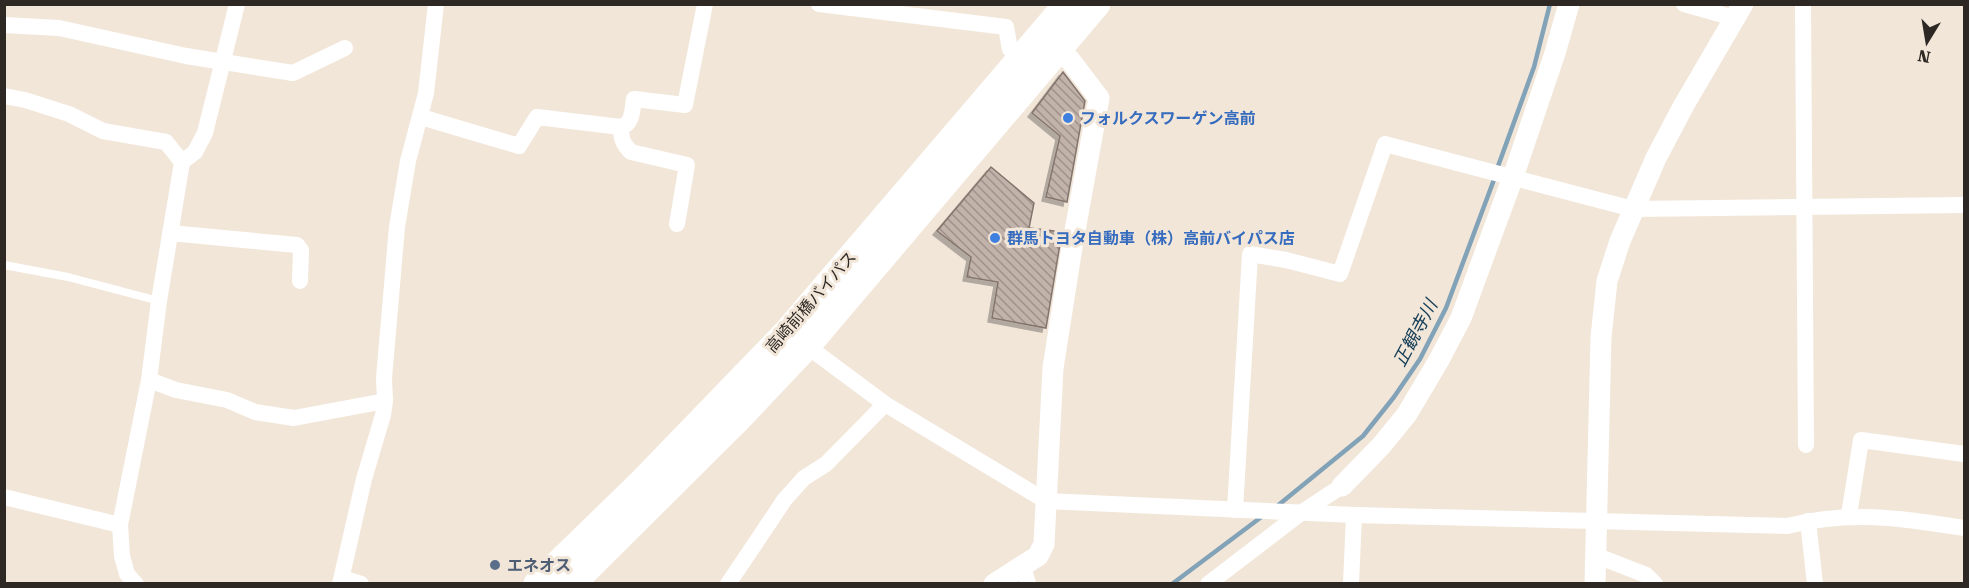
<svg xmlns="http://www.w3.org/2000/svg" width="1969" height="588" font-family="'Roboto Serif','Noto Sans JP',serif">
  <defs>
    <pattern id="building-back-hatch" width="6" height="6" patternUnits="userSpaceOnUse" patternTransform="scale(1.5)"><rect width="6" height="6" fill="#c2b3aa"/><path d="M-1 5l2 2M0 0l6 6M5-1l2 2" fill="none" stroke="#9e928a"/></pattern>
    <filter id="shadow"><feDropShadow dx="-4" dy="4" stdDeviation="0" flood-color="#0004"/></filter>
  </defs>
  <rect width="100%" height="100%" fill="#f2e6d9"/>
  <g fill="none" stroke-linecap="round" stroke-linejoin="round">
    <g stroke="#82a2b8" stroke-width="4.5">
      <path d="M1497 169 1534 67 1550 4"/>
      <path d="M1276 507 1363 436 1394 397 1420 359 1446 308 1495 177"/>
      <path d="M1172 584 1264 515"/>
    </g>
  </g>
  <g fill="url(#building-back-hatch)" stroke="#83756d" stroke-width="1.5" filter="url(#shadow)">
    <path d="M1063 72 1085 101 1067 202 1046 197 1060 136 1032 113Z"/>
    <path d="M991 167 1034 203 1029 228 1062 232 1046 328 992 318 998 282 967 277 971 257 937 231Z"/>
  </g>
  <g fill="none" stroke-linecap="round" stroke-linejoin="round">
    <path stroke="#fff" stroke-width="8" d="M4 265 68 277 159 301"/>
    <g stroke="#fff" stroke-width="16">
      <path d="M819 4 1006 27 1010 49 1021 59"/>
      <path d="M1684 4 1734 18"/>
      <path d="M1803 4 1806 445"/>
      <path d="M4 25 59 28 186 56 293 73 345 48"/>
      <path d="M4 96 25 100 69 114 103 131 166 142 182 162"/>
      <path d="M421 117 519 146 537 117 621 127C633 124 632 110 634 99L685 105 705 4"/>
      <path d="M621 127C621 139 623 144 631 152L687 165 677 224"/>
      <path d="M170 233 297 245 301 250 300 281"/>
      <path d="M807 346 885 404 1046 501 1354 515 1787 526C1851 510 1901 518 1964 528"/>
      <path d="M149 380 176 390 227 400 255 412 294 418 385 401"/>
      <path d="M4 497 120 525"/>
      <path d="M1235 510 1250 254 1286 260 1340 274 1385 144 1633 209 1964 205"/>
      <path d="M1849 515 1861 440 1964 454"/>
      <path d="M1808 521 1815 584"/>
      <path d="M1595 555 1646 575 1655 584"/>
      <path d="M1023 566 1028 584"/>
      <path d="M342 578 361 584"/>
      <path d="M136 584 127 574 122 556 120 525 149 380 159 301 182 162 195 152 205 133 237 4"/>
      <path d="M340 584 364 479 383 415 385 401 384 378 397 227 408 161 426 93 436 4"/>
      <path d="M728 584 785 499 804 478 826 464 885 404"/>
      <path d="M1208 584 1301 513 1342 486"/>
      <path d="M1351 584 1354 515"/>
    </g>
    <g stroke="#fff" stroke-width="21">
      <path d="M1342 486 1381 446 1407 414 1439 360 1461 318 1513 177 1555 53 1569 4"/>
      <path d="M994 584 1038 556 1044 544 1053 368 1072 247 1099 98 1070 60 1060 51"/>
      <path d="M1595 584 1601 337 1607 281 1620 241 1656 158 1684 105 1743 4"/>
    </g>
    <g stroke="#fff" stroke-width="27">
      <path d="M537 584 643 481 786 333 1067 4"/>
      <path d="M572 584 738 419 807 346 1097 4"/>
    </g>
  </g>
  <g fill="#3f7fe0" stroke="#f2e6d9" stroke-width="2">
    <circle cx="1068" cy="118" r="6"/>
    <circle cx="995" cy="238" r="6"/>
  </g>
  <circle fill="#5c6f8a" stroke="#f2e6d9" stroke-width="2" cx="495" cy="565" r="6"/>
  <g text-anchor="middle" dominant-baseline="central" stroke-width="6" stroke-linejoin="round" paint-order="stroke">
    <g font-size="16" font-weight="bold" fill="#366cbe" stroke="#f2e6d9" text-anchor="start">
      <text x="1080" y="118">フォルクスワーゲン高前</text>
      <text x="1007" y="238">群馬トヨタ自動車（株）高前バイパス店</text>
    </g>
    <g font-size="16" fill="#2d2823" stroke="#f2e6d9">
      <text transform="translate(811 302) rotate(-49)">高崎前橋バイパス</text>
    </g>
    <g font-size="16" font-weight="bold" fill="#4e5e75" stroke="#f2e6d9" text-anchor="start">
      <text x="507" y="565">エネオス</text>
    </g>
    <g font-size="18" font-style="italic" fill="#133d56" stroke="#f2e6d9">
      <text transform="translate(1415 333) rotate(-62)">正観寺川</text>
    </g>
  </g>
  <rect width="1969" height="588" fill="none" stroke="#2d2823" stroke-width="12"/>
  <g transform="translate(1927 42) rotate(191)" stroke="#f2e6d9" stroke-width="4.5" paint-order="stroke">
  <path d="M0-4.5L10 22L0 15L-10 22Z" fill="#2d2823"/>
  <text y="-9" font-size="16" font-weight="bold" text-anchor="middle" fill="#2d2823">N</text>
  </g>
</svg>
